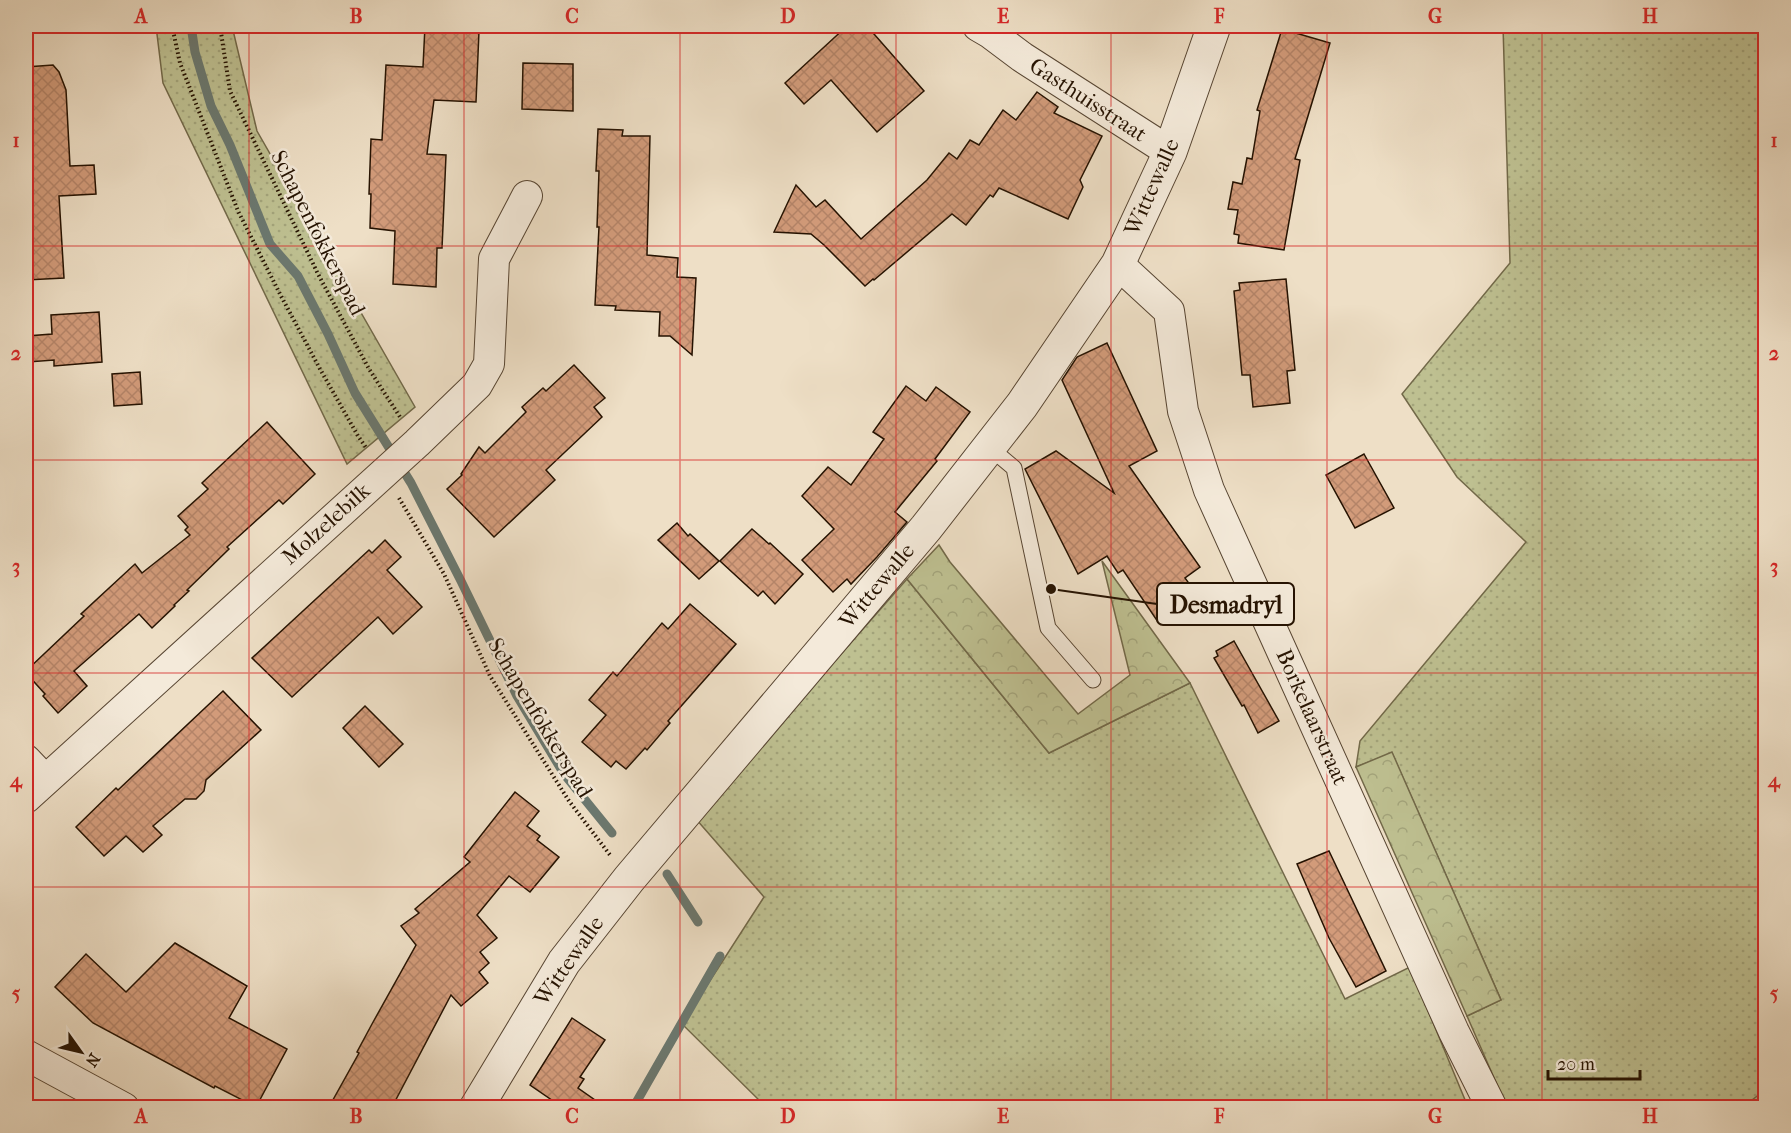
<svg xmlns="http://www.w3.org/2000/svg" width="1791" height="1133" font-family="'IM FELL French Canon',serif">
  <defs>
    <pattern id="grass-dots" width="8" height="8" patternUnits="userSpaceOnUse" patternTransform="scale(1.5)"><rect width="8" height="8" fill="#bec091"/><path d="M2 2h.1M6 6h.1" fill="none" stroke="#a3a47b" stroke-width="1.8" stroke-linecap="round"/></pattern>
    <pattern id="forest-crowns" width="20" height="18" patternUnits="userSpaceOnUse" patternTransform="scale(1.5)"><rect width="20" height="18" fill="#bec091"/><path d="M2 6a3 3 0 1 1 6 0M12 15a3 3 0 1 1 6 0" fill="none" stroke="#a3a47b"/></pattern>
    <pattern id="wetland-marsh" width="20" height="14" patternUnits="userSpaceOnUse" patternTransform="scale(1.5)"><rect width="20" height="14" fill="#bec091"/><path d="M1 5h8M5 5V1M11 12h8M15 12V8" fill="none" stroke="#a3a47b"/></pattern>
    <pattern id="building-cross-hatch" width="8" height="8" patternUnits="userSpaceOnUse" patternTransform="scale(1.5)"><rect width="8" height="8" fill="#d29b7a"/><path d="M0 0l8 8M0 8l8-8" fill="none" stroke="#b48468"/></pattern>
  </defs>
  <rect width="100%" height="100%" fill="#eedfc6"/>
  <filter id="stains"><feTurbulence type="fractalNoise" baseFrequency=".00333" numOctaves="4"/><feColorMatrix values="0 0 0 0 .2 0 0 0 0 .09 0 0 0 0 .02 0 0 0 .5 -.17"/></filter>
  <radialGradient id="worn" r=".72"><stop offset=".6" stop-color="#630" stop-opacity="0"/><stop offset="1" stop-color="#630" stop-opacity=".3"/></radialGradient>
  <g fill="url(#grass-dots)" stroke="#726949" stroke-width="1.5">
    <path d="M156 26H232L257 131 415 407 347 464 163 83Z"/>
    <path d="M1503 26H1765V1107H1509L1505 1103 1467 1016 1501 1000 1392 753 1356 767 1360 741 1526 542 1457 477 1402 394 1510 263Z"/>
    <path d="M907 579 1049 753 1190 683 1345 999 1410 967 1468 1107H766L682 1024 764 897 696 819Z"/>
  </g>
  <g fill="url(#forest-crowns)" stroke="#726949" stroke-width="1.5">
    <path d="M939 545 950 562 1078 714 1130 675 1102 561 1190 683 1049 753 907 579Z"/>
    <path d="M1392 752 1501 1000 1467 1016 1356 767Z"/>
  </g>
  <path fill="url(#wetland-marsh)" stroke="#726949" stroke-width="1.5" d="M1765 1090V1107H1743Z"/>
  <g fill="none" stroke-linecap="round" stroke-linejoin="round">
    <g stroke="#6b786f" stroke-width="9">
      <path d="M191 26 195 52 211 106 230 145 270 244 298 276 328 334 355 393 411 483 461 581 517 696 564 774 612 833"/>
      <path d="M667 874 698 922"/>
      <path d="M633 1108 720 956"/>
    </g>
  </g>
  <g fill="url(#building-cross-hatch)" stroke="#251201" stroke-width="1.5">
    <path d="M425 26H455V30L479 31 476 102 434 100 427 154 446 155 443 226 442 248H437L436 287 393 284 395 231 370 228 371 194H369L371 139 382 140 386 65 423 67Z"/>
    <path d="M847 26H867L924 91 877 132 831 80 804 104 785 83Z"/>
    <path d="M1282 29 1330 43 1295 159 1300 160 1284 250 1238 243 1239 235 1234 234 1238 210 1228 209 1233 182 1242 184 1247 158 1252 159 1260 111 1257 110Z"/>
    <path d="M523 63 573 64V111L522 109Z"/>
    <path d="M53 65 59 72 66 90 70 166 94 165 96 194 59 196 64 278 26 280V67Z"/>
    <path d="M1037 92 1058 107 1054 113 1102 136 1080 180 1083 187 1068 219 999 188 993 197 990 195 966 225 952 214 874 280 873 279 865 286 824 245 811 234 774 232 796 185 816 207 825 200 861 239 927 180 949 153 957 159 970 140 979 145 1003 110 1016 120Z"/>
    <path d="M598 129 623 130 622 136H650L647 255 678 258 677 277 696 278 692 355 670 336H659L660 312 615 310 616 306 595 305 599 227H597L599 171H596Z"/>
    <path d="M1286 279 1295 370 1287 371 1290 403 1253 407 1250 375H1242L1234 291 1240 290 1239 283Z"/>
    <path d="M99 312 102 362 54 366V360L28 362 27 336 52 334 51 315Z"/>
    <path d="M1107 343 1157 451 1129 466 1200 567 1185 578 1193 589 1176 602 1179 608 1158 622 1123 570 1118 573 1107 556 1078 574 1025 469 1056 451 1114 493 1062 380 1077 357Z"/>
    <path d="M574 365 605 398 594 407 602 417 546 470 555 480 494 537 447 489 462 475 461 474 479 447 485 453 526 412 522 407 543 388 546 391Z"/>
    <path d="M140 372 142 404 114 406 112 374Z"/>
    <path d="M906 386 926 401 936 387 970 412 935 459 937 461 895 512 907 522 877 557 851 584 847 579 833 592 802 560 834 529 802 496 828 467 851 485 884 439 873 432Z"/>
    <path d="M267 422 315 474 283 504 279 500 227 547 229 549 187 590 189 591 174 605 175 606 152 628 139 614 74 671 87 686 58 713 43 696 45 694 26 673V671L84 616 81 614 135 564 142 573 190 535 185 530 188 527 178 516 208 489 202 483Z"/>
    <path d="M1364 454 1394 508 1355 528 1326 475Z"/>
    <path d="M677 523 688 536 690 534 719 561 699 579 658 540Z"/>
    <path d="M752 529 769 544 770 543 803 574 775 604 763 591 758 596 720 561Z"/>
    <path d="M385 540 401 557 387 570 422 607 393 634 378 617 292 697 252 658 369 550 372 553Z"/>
    <path d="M690 604 736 644 668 721 670 723 647 750 645 748 626 769 616 761 611 767 582 742 606 715 589 700 613 672 617 676 662 623 668 629Z"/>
    <path d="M1234 641 1279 721 1258 733 1244 705 1242 706 1214 658 1218 656 1216 651Z"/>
    <path d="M223 691 261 730 206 780 204 791 196 799H185L153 826 162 835 143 852 126 836 104 856 76 827 116 788 118 790Z"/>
    <path d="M365 706 403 744 379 767 343 728Z"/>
    <path d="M515 792 539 811 527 826 540 836 537 840 559 857 530 892 509 876 477 915 497 938 480 952 489 963 479 972 488 983 461 1006 451 995 392 1107H329L359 1053 357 1052 372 1024 416 945 401 926 419 913 415 909 470 862 464 857Z"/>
    <path d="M1329 851 1386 971 1356 987 1329 938 1297 864Z"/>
    <path d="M175 943 247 986 229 1018 287 1049 256 1107 215 1086 214 1088 93 1023 55 987 86 954 126 992Z"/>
    <path d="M572 1018 605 1040 580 1077 584 1079 578 1088 605 1107H562L530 1085Z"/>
  </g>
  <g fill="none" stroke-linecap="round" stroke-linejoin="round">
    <defs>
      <path id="service" d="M989 447 1014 468 1048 628 1093 680"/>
      <g id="minor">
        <path d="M978 26 990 33 1022 57 1170 152"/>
        <path d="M1118 264 1169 311 1183 411 1209 490 1454 1032 1492 1108"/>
        <path d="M26 760 45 780"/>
        <path d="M26 798 417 443 477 385 489 364 494 259 527 196"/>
        <path d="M26 1055 124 1108"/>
      </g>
      <path id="tertiary" d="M476 1108 564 962 629 879 926 528 1022 405 1118 264 1170 152 1214 26"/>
    </defs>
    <use href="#service" stroke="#574532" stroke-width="17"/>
    <use href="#minor" stroke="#574532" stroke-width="32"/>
    <use href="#tertiary" stroke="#574532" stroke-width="35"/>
    <g stroke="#251201" stroke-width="4" stroke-dasharray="1.5 3" stroke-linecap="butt">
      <path d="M172 26 180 63 238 211 281 296 320 369 358 436 367 449"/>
      <path d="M220 26 230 91 318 274 369 369 400 417"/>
      <path d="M399 498 444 574 490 676 569 801 610 855"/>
    </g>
    <use href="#service" stroke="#f4eada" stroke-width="15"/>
    <use href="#minor" stroke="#f4eada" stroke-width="30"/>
    <use href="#tertiary" stroke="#f4eada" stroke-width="33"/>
  </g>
  <path fill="none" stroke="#d62828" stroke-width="1.5" stroke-opacity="0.55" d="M249 26V1108M464 26V1108M680 26V1108M896 26V1108M1111 26V1108M1327 26V1108M1542 26V1108M26 246H1766M26 460H1766M26 673H1766M26 887H1766"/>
  <g text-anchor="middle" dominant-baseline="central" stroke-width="5" stroke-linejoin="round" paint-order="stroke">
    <g font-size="22" fill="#251201" stroke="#f4eada">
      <text transform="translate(1088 100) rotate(33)">Gasthuisstraat</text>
      <text transform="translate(1152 187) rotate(-66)">Wittewalle</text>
      <text transform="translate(318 233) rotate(63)">Schapenfokkerspad</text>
      <text transform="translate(326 524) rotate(-42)">Molzelebilk</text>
      <text transform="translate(877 586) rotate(-50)">Wittewalle</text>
      <text transform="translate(1312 717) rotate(66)">Borkelaarstraat</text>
      <text transform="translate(540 718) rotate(59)">Schapenfokkerspad</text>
      <text transform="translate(569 961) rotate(-55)">Wittewalle</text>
    </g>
  </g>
  <path fill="none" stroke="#251201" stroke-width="2" d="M1051 589L1157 604"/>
  <circle fill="#251201" stroke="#f4eada" stroke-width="2" cx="1051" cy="589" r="6"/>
  <rect fill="#f4eada" stroke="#251201" stroke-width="2" x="1157" y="583" width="137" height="42" rx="6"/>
  <g font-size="24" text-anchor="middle" font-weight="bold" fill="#251201">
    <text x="1226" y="613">Desmadryl</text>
  </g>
  <rect width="1791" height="1133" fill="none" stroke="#eedfc6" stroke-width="66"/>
  <g transform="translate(81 1052) rotate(124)" stroke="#f4eada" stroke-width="4.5" paint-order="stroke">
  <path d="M0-4.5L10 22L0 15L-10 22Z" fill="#251201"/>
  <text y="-9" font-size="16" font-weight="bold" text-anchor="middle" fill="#251201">N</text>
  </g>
  <path d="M1548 1070v9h92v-9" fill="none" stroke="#251201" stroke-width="3"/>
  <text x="1557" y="1070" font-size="18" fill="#251201" stroke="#f4eada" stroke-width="4.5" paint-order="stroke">20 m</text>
  <rect x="33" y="33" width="1725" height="1067" fill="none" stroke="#d62828" stroke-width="2"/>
  <g font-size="20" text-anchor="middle" font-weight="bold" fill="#d62828">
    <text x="141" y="23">A</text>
    <text x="356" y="23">B</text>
    <text x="572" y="23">C</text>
    <text x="788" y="23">D</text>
    <text x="1003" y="23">E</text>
    <text x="1219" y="23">F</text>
    <text x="1435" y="23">G</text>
    <text x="1650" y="23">H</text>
    <text x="16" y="147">1</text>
    <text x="1774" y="147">1</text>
    <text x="16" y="360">2</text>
    <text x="1774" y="360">2</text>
    <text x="16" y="573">3</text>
    <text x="1774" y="573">3</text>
    <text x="16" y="787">4</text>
    <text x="1774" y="787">4</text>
    <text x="16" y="1000">5</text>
    <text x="1774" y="1000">5</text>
    <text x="141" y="1123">A</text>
    <text x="356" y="1123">B</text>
    <text x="572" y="1123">C</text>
    <text x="788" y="1123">D</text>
    <text x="1003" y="1123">E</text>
    <text x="1219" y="1123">F</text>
    <text x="1435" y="1123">G</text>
    <text x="1650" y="1123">H</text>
  </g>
  <rect width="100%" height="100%" filter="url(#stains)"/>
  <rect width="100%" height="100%" fill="url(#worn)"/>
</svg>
